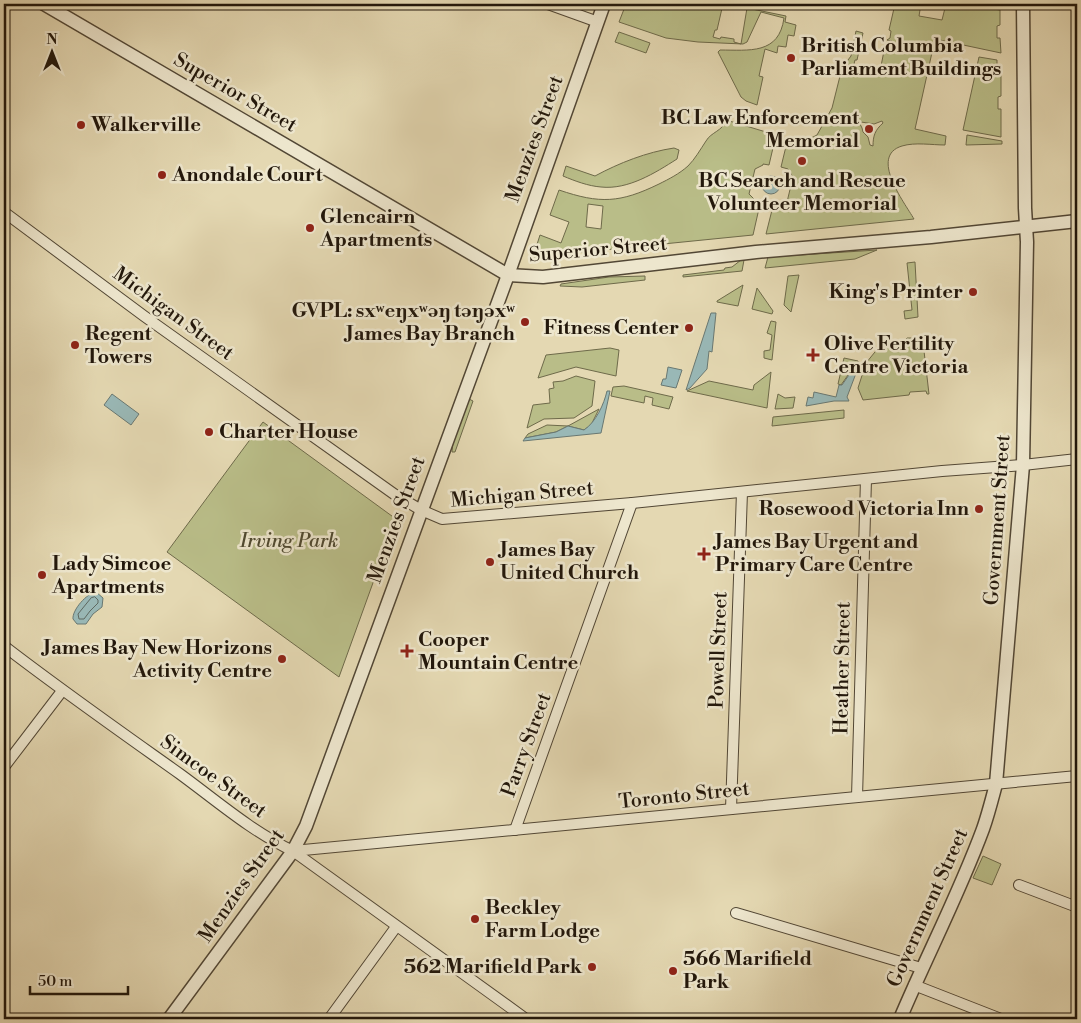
<svg xmlns="http://www.w3.org/2000/svg" width="1081" height="1023" font-family="'Libre Bodoni',serif">
  <rect width="100%" height="100%" fill="#e4d8b2"/>
  <filter id="stains"><feTurbulence type="fractalNoise" baseFrequency=".004" numOctaves="4"/><feColorMatrix values="0 0 0 0 .2 0 0 0 0 .09 0 0 0 0 .02 0 0 0 .5 -.17"/></filter>
  <radialGradient id="worn" r=".72"><stop offset=".6" stop-color="#630" stop-opacity="0"/><stop offset="1" stop-color="#630" stop-opacity=".3"/></radialGradient>
  <g fill="#b9bd88" stroke="#6e6a4a" fill-rule="evenodd">
    <path d="M626 4H723L717 30H715L713 37 720 39 721 37 734 39V42L741 44 747 8 786 16 785 22 796 25 794 36 788 35 786 47 778 46 777 53 765 49 759 76 763 77 757 105 746 101 741 97 718 52 720 50C749 50 779 55 784 18L761 12 747 42 743 44 698 42 666 38 619 22Z"/>
    <path d="M895 4H921L919 16 942 20 946 4H960L1000 10V25L997 26V38H1000L1001 53 935 39 915 129 946 136 945 145C932 145 915 142 902 146 869 156 904 202 914 219L766 234 773 206 779 208 787 202 793 177 788 169 781 167 788 138 807 140 817 135 832 108 842 68 851 56 856 31 863 33 857 60H855L853 68 861 70 862 67 875 70 874 73 882 74 883 66H881L885 46 891 47 892 41 887 40 890 38 891 31 889 30ZM882 121 883 123C875 130 873 136 873 146L870 145 868 137 863 132 862 128 860 124 861 122 874 124Z"/>
    <path d="M619 32 650 43 646 53 615 42Z"/>
    <path d="M979 57 997 60V73L1001 74V96L998 97V109H1001V137L963 130Z"/>
    <path d="M726 120 776 135 769 165 763 164V165L755 169 749 194 755 200V202L760 204 753 235 533 257 540 235 561 243 569 222 550 215 559 190C600 204 620 203 659 184 669 179 679 174 688 166 695 159 700 150 706 141 711 132 723 131 726 120ZM588 204 603 206 601 229 586 227Z"/>
    <path d="M967 135 1002 141V144L966 145Z"/>
    <path d="M674 148 679 150 677 159C655 173 628 190 601 187 588 186 575 181 563 176L566 166 595 176C619 163 647 152 674 148Z"/>
    <path d="M877 250 855 259 765 268 768 257Z"/>
    <path d="M741 260H744L742 271 683 277V275L724 270 725 268 732 267Z"/>
    <path d="M915 262 918 317 905 319 904 311 912 310 907 263Z"/>
    <path d="M799 275 791 312 784 305 788 276Z"/>
    <path d="M645 276V280L582 287 560 286 561 284 609 277Z"/>
    <path d="M743 285 738 306 717 302V301Z"/>
    <path d="M757 288 773 311 772 314 752 309Z"/>
    <path d="M771 321 776 322 772 360 764 358V351L770 350 772 335 767 333Z"/>
    <path d="M907 338H911L920 344 924 351 929 394H927L926 391 910 392 909 395 863 400 858 388 866 363 879 347 901 345Z"/>
    <path d="M610 348 619 350 616 376 576 367 538 378 546 355Z"/>
    <path d="M844 358 858 361V367L853 368 841 385 838 384Z"/>
    <path d="M771 372 767 408 687 391 709 381 753 390 754 385Z"/>
    <path d="M576 376 595 381 592 406 574 418 544 419 527 428 533 405 550 403 549 389 554 388 553 382 563 381Z"/>
    <path d="M624 386 673 397 669 409 652 405 653 398 645 396 644 403 611 396 613 387Z"/>
    <path d="M778 394 785 398 795 397 793 408 775 409Z"/>
    <path d="M469 399 473 401 455 452H452L453 441Z"/>
    <path d="M599 409 591 425 584 430 568 426 556 432 525 438 528 434 547 425 568 426Z"/>
    <path d="M844 410V418L772 426 773 417Z"/>
    <path d="M263 422 396 519 339 677 167 552Z"/>
    <path d="M983 856 1001 864 992 885 973 878Z"/>
  </g>
  <g fill="#99b8b6" stroke="#697872">
    <circle cx="771" cy="185" r="9"/>
    <path d="M711 313H716L712 352 709 351 707 369 690 388 686 390Z"/>
    <path d="M668 367 682 370 676 388 661 385 663 379H666Z"/>
    <path d="M858 368 847 397 849 401H834L806 406 808 397 813 398 814 392 836 397 839 385H842L853 369Z"/>
    <path d="M607 391H610L601 433 523 441 525 438 556 432 568 426 584 430C596 422 604 404 607 391Z"/>
    <path d="M112 394 139 414 131 425 104 405Z"/>
    <path d="M96 592 103 598 102 607 93 614 86 624H77L73 619C72 610 87 593 96 592Z"/>
  </g>
  <g fill="none" stroke-linecap="round" stroke-linejoin="round">
    <path stroke="#5e6860" stroke-width="1" d="M95 597 98 600V603L90 611 84 619H79L78 614 91 598Z"/>
    <defs>
      <g id="minor">
        <path d="M548 4 598 22"/>
        <path d="M4 212 144 316 394 494 421 510 442 519 632 503 942 471 1023 465 1077 459"/>
        <path d="M4 646C61 690 121 732 180 774 217 801 251 831 293 851L526 1019"/>
        <path d="M4 767 62 691"/>
        <path d="M857 797 866 479"/>
        <path d="M731 809 742 492"/>
        <path d="M515 830 632 503"/>
        <path d="M293 851 1077 776"/>
        <path d="M1019 885 1077 907"/>
        <path d="M736 913 921 968"/>
        <path d="M914 985 1001 1019"/>
        <path d="M329 1019 396 927"/>
      </g>
      <g id="tertiary">
        <path d="M44 4 508 275 543 277 756 252 931 237 1077 221"/>
        <path d="M169 1019 293 851 306 826 508 275 604 4"/>
        <path d="M900 1019C927 955 959 894 983 829 988 815 992 799 996 784L1023 465 1027 242 1025 208 1023 4"/>
      </g>
    </defs>
    <use href="#minor" stroke="#524735" stroke-width="12"/>
    <use href="#tertiary" stroke="#524735" stroke-width="15"/>
    <use href="#minor" stroke="#ede6cd" stroke-width="10"/>
    <use href="#tertiary" stroke="#ede6cd" stroke-width="12"/>
  </g>
  <g fill="#8f2418" stroke="#ede6cd" stroke-width="2">
    <circle cx="791" cy="58" r="5"/>
    <circle cx="81" cy="125" r="5"/>
    <circle cx="869" cy="129" r="5"/>
    <circle cx="802" cy="161" r="5"/>
    <circle cx="162" cy="175" r="5"/>
    <circle cx="310" cy="228" r="5"/>
    <circle cx="973" cy="292" r="5"/>
    <circle cx="525" cy="322" r="5"/>
    <circle cx="689" cy="328" r="5"/>
    <circle cx="75" cy="345" r="5"/>
    <path d="M810.5 347.5h5v5h5v5h-5v5h-5v-5h-5v-5h5z"/>
    <circle cx="209" cy="432" r="5"/>
    <circle cx="979" cy="509" r="5"/>
    <path d="M701.5 546.5h5v5h5v5h-5v5h-5v-5h-5v-5h5z"/>
    <circle cx="490" cy="562" r="5"/>
    <circle cx="42" cy="575" r="5"/>
    <path d="M404.5 643.5h5v5h5v5h-5v5h-5v-5h-5v-5h5z"/>
    <circle cx="282" cy="659" r="5"/>
    <circle cx="475" cy="919" r="5"/>
    <circle cx="592" cy="967" r="5"/>
    <circle cx="673" cy="971" r="5"/>
  </g>
  <g text-anchor="middle" dominant-baseline="central" stroke-width="5" stroke-linejoin="round" paint-order="stroke">
    <g font-size="20" font-weight="bold" fill="#22170b" stroke="#ede6cd" text-anchor="start">
      <text x="801" y="46">British Columbia<tspan x="801" dy="23">Parliament Buildings</tspan></text>
      <text x="859" y="118" text-anchor="end">BC Law Enforcement<tspan x="859" dy="23">Memorial</tspan></text>
      <text x="91" y="125">Walkerville</text>
      <text x="172" y="175">Anondale Court</text>
      <text x="802" y="181" text-anchor="middle">BC Search and Rescue<tspan x="802" dy="23">Volunteer Memorial</tspan></text>
      <text x="320" y="217">Glencairn<tspan x="320" dy="23">Apartments</tspan></text>
      <text x="963" y="292" text-anchor="end">King's Printer</text>
      <text x="515" y="311" text-anchor="end">GVPL: sxʷeŋxʷəŋ təŋəxʷ<tspan x="515" dy="23">James Bay Branch</tspan></text>
      <text x="679" y="328" text-anchor="end">Fitness Center</text>
      <text x="85" y="334">Regent<tspan x="85" dy="23">Towers</tspan></text>
      <text x="824" y="344">Olive Fertility<tspan x="824" dy="23">Centre Victoria</tspan></text>
      <text x="219" y="432">Charter House</text>
      <text x="969" y="509" text-anchor="end">Rosewood Victoria Inn</text>
      <text x="715" y="542">James Bay Urgent and<tspan x="715" dy="23">Primary Care Centre</tspan></text>
      <text x="500" y="550">James Bay<tspan x="500" dy="23">United Church</tspan></text>
      <text x="52" y="564">Lady Simcoe<tspan x="52" dy="23">Apartments</tspan></text>
      <text x="418" y="640">Cooper<tspan x="418" dy="23">Mountain Centre</tspan></text>
      <text x="272" y="648" text-anchor="end">James Bay New Horizons<tspan x="272" dy="23">Activity Centre</tspan></text>
      <text x="485" y="908">Beckley<tspan x="485" dy="23">Farm Lodge</tspan></text>
      <text x="683" y="959">566 Marifield<tspan x="683" dy="23">Park</tspan></text>
      <text x="582" y="967" text-anchor="end">562 Marifield Park</text>
    </g>
    <g font-size="20" fill="#22170b" stroke="#ede6cd">
      <text transform="translate(235 93) rotate(30)">Superior Street</text>
      <text transform="translate(535 139) rotate(-70)">Menzies Street</text>
      <text transform="translate(598 250) rotate(-5)">Superior Street</text>
      <text transform="translate(173 314) rotate(36)">Michigan Street</text>
      <text transform="translate(522 495) rotate(-5)">Michigan Street</text>
      <text transform="translate(397 520) rotate(-70)">Menzies Street</text>
      <text transform="translate(998 520) rotate(-86)">Government Street</text>
      <text transform="translate(719 650) rotate(-88)">Powell Street</text>
      <text transform="translate(843 668) rotate(-89)">Heather Street</text>
      <text transform="translate(527 745) rotate(-70)">Parry Street</text>
      <text transform="translate(213 777) rotate(36)">Simcoe Street</text>
      <text transform="translate(684 796) rotate(-6)">Toronto Street</text>
      <text transform="translate(242 886) rotate(-55)">Menzies Street</text>
      <text transform="translate(928 908) rotate(-66)">Government Street</text>
    </g>
    <g font-size="20" font-style="italic" fill="#4f4930" stroke="#ede6cd">
      <text x="289" y="541">Irving Park</text>
    </g>
  </g>
  <rect width="1081" height="1023" fill="none" stroke="#e4d8b2" stroke-width="20"/>
  <rect x="5" y="5" width="1071" height="1013" fill="none" stroke="#22170b" stroke-width="2.5"/>
  <rect x="10" y="10" width="1061" height="1003" fill="none" stroke="#22170b"/>
  <g transform="translate(52 52)" stroke="#ede6cd" stroke-width="4" paint-order="stroke">
  <path d="M0-4L9 19L0 12L-9 19Z" fill="#22170b"/>
  <text y="-8" font-size="14" font-weight="bold" text-anchor="middle" fill="#22170b">N</text>
  </g>
  <path d="M30 986v8h98v-8" fill="none" stroke="#22170b" stroke-width="2.5"/>
  <text x="38" y="986" font-size="15" fill="#22170b" stroke="#ede6cd" stroke-width="4" paint-order="stroke">50 m</text>
  <rect width="100%" height="100%" filter="url(#stains)"/>
  <rect width="100%" height="100%" fill="url(#worn)"/>
</svg>
